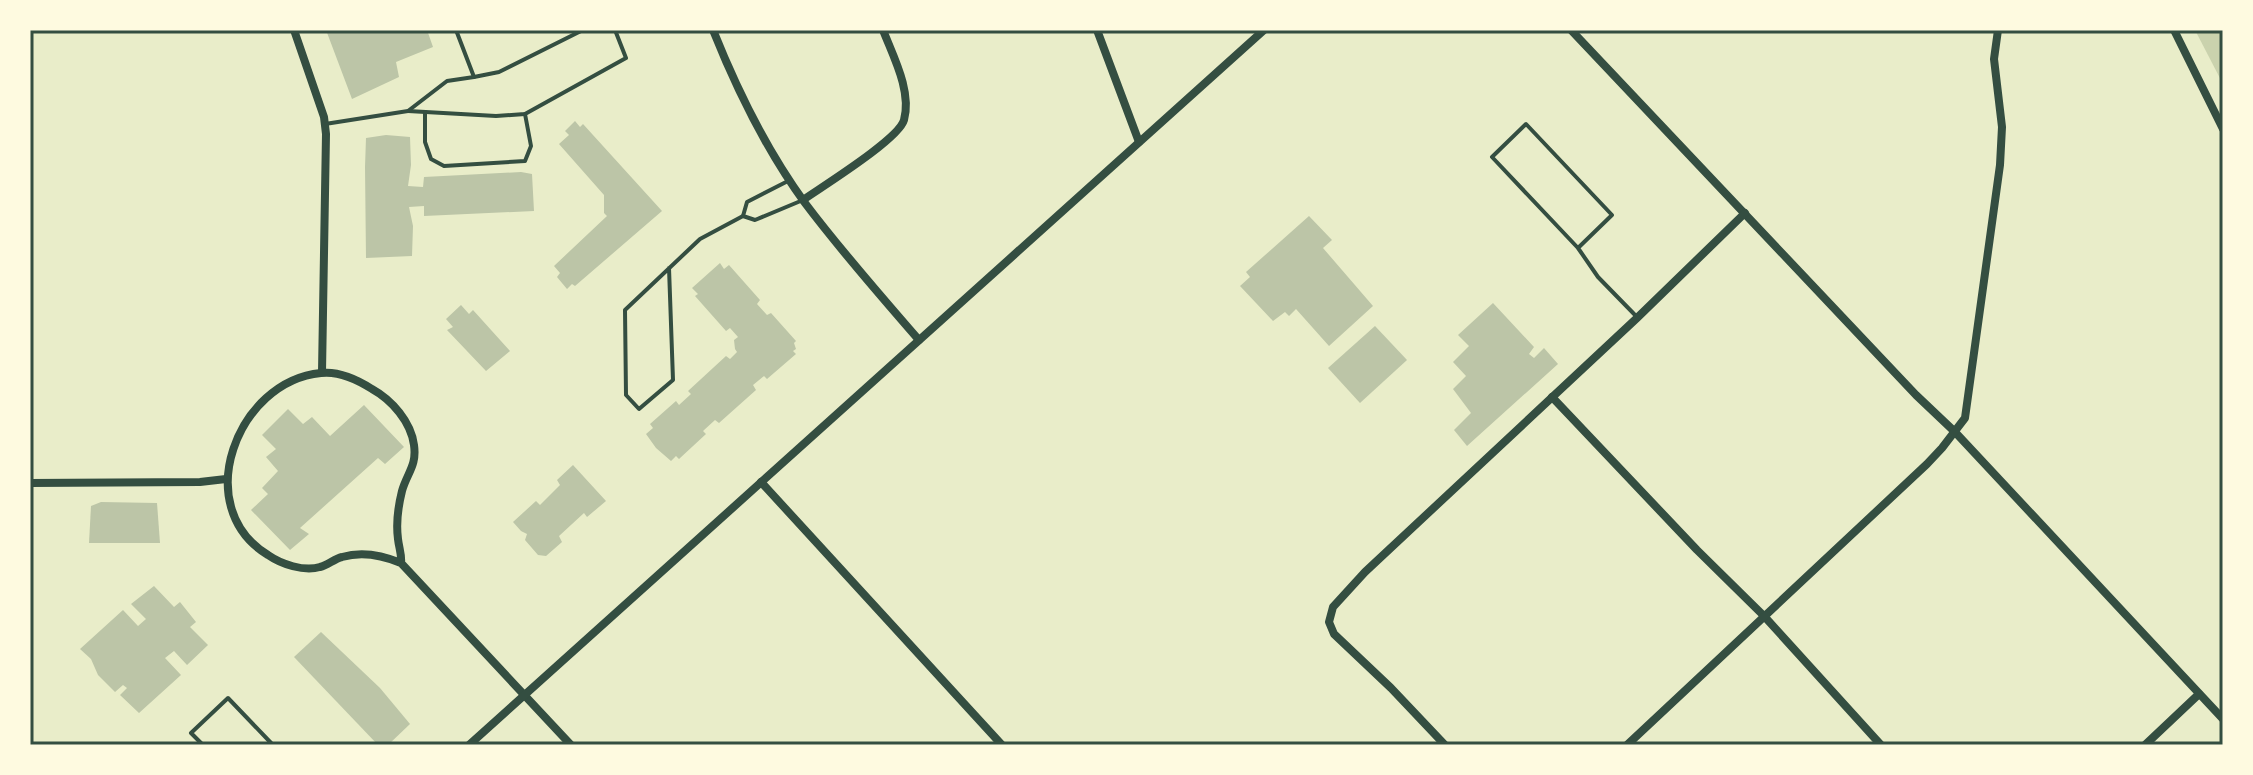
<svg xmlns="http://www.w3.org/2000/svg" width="2253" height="775" font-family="'Varela Round',sans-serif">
  <rect width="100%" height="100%" fill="#e9edc9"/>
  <path fill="#cad2ad" d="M2195 30H2223V84Z"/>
  <g fill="#bcc5a7">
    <path d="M326 30H427L433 47 396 62 399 77 352 99Z"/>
    <path d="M575 121 580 127 583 124 662 211 575 286 572 284 567 289 557 277 560 273 554 266 607 216 604 213V195L559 144 569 135 565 131Z"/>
    <path d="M386 135 410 137 411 165 408 186 423 187 424 177 521 172 532 174 534 211 424 216V206L409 207 413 226 412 256 366 258 365 167 366 138Z"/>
    <path d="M1309 216 1332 240 1323 248 1373 306 1329 346 1296 309 1289 316 1285 312 1273 321 1240 286 1250 277 1246 272Z"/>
    <path d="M720 263 724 269 729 265 760 300 757 304 767 315 771 313 796 341 794 343 796 349 793 351 796 354 767 379 764 376 753 385 756 390 719 423 715 420 703 431 706 434 679 459 676 456 671 461 656 448 646 434 653 428 650 424 676 401 679 405 691 394 688 391 726 356 730 359 737 352 735 349 734 340 738 337 730 328 726 331 695 296 698 294 692 288Z"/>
    <path d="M1493 303 1534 347 1529 354 1534 358 1544 348 1558 364 1467 446 1454 430 1471 413 1453 389 1466 376 1453 362 1469 346 1458 335Z"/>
    <path d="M461 305 469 314 473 310 510 351 486 371 447 330 453 327 446 319Z"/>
    <path d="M1375 326 1407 360 1360 403 1328 368Z"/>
    <path d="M364 405 404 447 385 464 378 458 300 528 309 534 290 550 251 510 268 494 262 488 278 471 266 457 276 449 262 435 288 409 303 424 312 417 330 436Z"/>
    <path d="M573 465 606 501 587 517 584 513 559 536 562 542 546 556 538 555 525 540 527 534 521 531 513 522 536 501 540 505 560 485 557 480Z"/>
    <path d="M101 502 157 503 160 543H89L91 506Z"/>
    <path d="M154 586 174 607 180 602 196 622 190 627 208 645 187 665 174 651 165 658 181 675 139 713 120 695 127 688 123 685 115 692 98 675 91 659 80 649 123 610 138 626 146 619 131 604Z"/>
    <path d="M321 632 380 688 410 724 388 745H378L294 657Z"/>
  </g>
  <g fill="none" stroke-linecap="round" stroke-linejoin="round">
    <g stroke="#344e41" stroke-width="4">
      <path d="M456 30 474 77 499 72 583 30"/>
      <path d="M408 111 496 116 525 114 626 58 615 30"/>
      <path d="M425 112V142L431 159 444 166 525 161 531 146 525 114"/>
      <path d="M325 124 408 111 447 81 474 77"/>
      <path d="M788 181 747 202 743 216 755 220 803 200"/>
      <path d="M1578 248 1612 215 1526 124 1492 157 1578 248 1598 277 1636 316"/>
      <path d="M669 268 673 380 639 409 626 395 625 310 700 239 743 216"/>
      <path d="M203 745 191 733 228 698 273 745"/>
    </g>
    <g stroke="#344e41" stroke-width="8">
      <path d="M294 30 324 117 326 134 322 372"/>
      <path d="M713 30C737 90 767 151 805 203 841 251 880 295 919 340"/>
      <path d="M1097 30 1139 142"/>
      <path d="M1571 30 1916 395 1955 432 2223 719"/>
      <path d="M2174 30 2223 129"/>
      <path d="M803 200C823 186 899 139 904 120 912 91 893 56 883 30"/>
      <path d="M1552 397 1697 550 1764 616 1881 745"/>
      <path d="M761 482 1002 745"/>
      <path d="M30 483 200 482 226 479"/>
      <path d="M401 563C402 555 399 548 398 539 396 524 398 507 402 491 407 473 417 466 414 445 411 422 392 400 372 389 358 380 338 371 321 373 237 381 189 507 268 555 281 564 304 572 320 567 328 565 334 559 342 557 362 551 382 555 401 563L571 745"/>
      <path d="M469 745 1264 30"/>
      <path d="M1445 745 1391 688 1334 634 1329 622 1333 607 1365 572 1637 318 1745 213"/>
      <path d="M1627 745 1927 464 1942 448 1965 418 2000 165 2002 127 1994 59 1998 30"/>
      <path d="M2145 745 2199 694"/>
    </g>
  </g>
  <rect width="2253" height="775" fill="none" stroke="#fefae0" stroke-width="64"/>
  <rect x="32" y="32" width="2189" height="711" fill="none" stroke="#344e41" stroke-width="3"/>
</svg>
